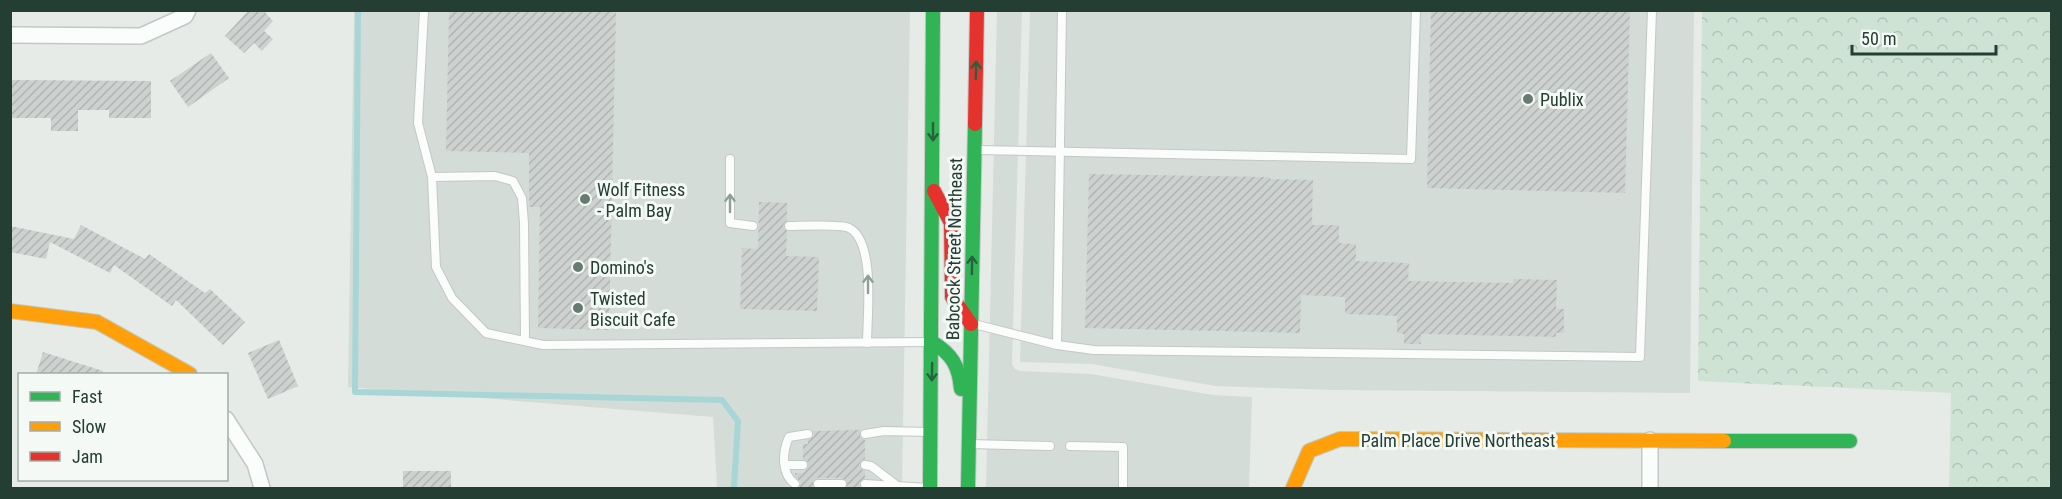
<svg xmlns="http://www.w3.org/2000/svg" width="2062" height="499" font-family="'Roboto Condensed',sans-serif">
  <defs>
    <pattern id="forest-crowns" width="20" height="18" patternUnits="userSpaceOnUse" patternTransform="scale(1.5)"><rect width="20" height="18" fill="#cfe3d4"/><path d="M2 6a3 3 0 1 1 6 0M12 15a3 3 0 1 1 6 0" fill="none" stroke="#b2c4b7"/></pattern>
    <pattern id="building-hatch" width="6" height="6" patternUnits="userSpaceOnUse" patternTransform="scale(1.5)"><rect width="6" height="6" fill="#cdd2d0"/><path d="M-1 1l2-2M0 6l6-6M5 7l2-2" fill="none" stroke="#b0b5b3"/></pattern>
  </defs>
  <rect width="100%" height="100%" fill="#e6ebe8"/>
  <g fill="#d4dcd8">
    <path d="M354 11H910L902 488H717L713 417 348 387Z"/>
    <path d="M997 11H1022L1012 364 1015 369 1020 371 1091 374 1213 395 1252 397 1249 488H986Z"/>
    <path d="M1030 11H1694L1690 393 1333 390 1215 386 1092 364 1020 362Z"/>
  </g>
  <path fill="url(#forest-crowns)" d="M1702 11H2051V488H1949L1951 393 1698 381Z"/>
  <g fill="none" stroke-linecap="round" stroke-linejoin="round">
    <path stroke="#a8d6d7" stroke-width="6" d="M358 10 355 392 722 400 738 421 734 488"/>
  </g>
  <g fill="url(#building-hatch)">
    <path d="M249 10H263L273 21 264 31 273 39 262 51 254 43 244 53 225 36Z"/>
    <path d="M449 10H616L609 330 538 328 540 207H529V153L446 151Z"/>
    <path d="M1431 10H1630L1625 193 1427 188Z"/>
    <path d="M211 53 229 78 188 107 170 81Z"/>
    <path d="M10 80 151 81V118H109V110H78V131H51V118H10Z"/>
    <path d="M1089 174 1270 177V179L1313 180 1312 225H1339V243L1356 244V261L1409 263 1408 281 1513 283V279L1557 280 1556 309H1564V333H1556V337L1421 334V344H1404V334L1397 333V316L1345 314V297L1301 295 1300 333 1085 328Z"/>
    <path d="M759 202 787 203V221L783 225 787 231 786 256 819 257 817 311 740 309 742 248 758 249Z"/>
    <path d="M81 225 145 259 149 254 205 293 210 289 245 322 223 345 176 300 172 306 114 265 110 273 50 242 46 259 10 252V226L74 239Z"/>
    <path d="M279 340 298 386 268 399 248 353Z"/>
    <path d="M43 352 103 371 102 375H36Z"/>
    <path d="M860 430V437L865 440V459L861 461 859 465 861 469 865 471V478L859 483 861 489H846L847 482 842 478H817L813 482 814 488H799L801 483 795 476V473H803L808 467V462L803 459V444H808V440L814 436 813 431Z"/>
    <rect x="403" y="471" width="48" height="18"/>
  </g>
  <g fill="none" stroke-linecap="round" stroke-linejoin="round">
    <defs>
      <g id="lane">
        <path d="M424 10 418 123 432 177 436 267 452 298 486 333 543 345 930 342"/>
        <path d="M976 150 1411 159 1416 10"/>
        <path d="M730 159V223L753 226"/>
        <path d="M432 177 495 176 513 181 522 198 524 223 525 341"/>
        <path d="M789 226C801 226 841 224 849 228 876 241 867 317 867 343"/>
        <path d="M974 324 1057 345 1094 350 1640 357 1652 10"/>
        <path d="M1057 345 1062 10"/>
        <path d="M865 434 884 431 930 432"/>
        <path d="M970 444 1050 446"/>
        <path d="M1070 446 1123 447V488"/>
        <path d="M785 465H803"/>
        <path d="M865 465 871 466 896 485"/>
        <path d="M795 484C781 474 782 452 789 437L808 434"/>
        <path d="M818 484H842"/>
        <path d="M865 484 929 488"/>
      </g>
      <g id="street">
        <path d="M10 35 141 36 185 16 188 10"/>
        <path d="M226 419 255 464 262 488"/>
        <path d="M1650 440V488"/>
      </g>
      <g id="fast">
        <path d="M932 342C952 354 959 366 961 389"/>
        <path d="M1724 441H1850"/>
        <path d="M930 488 933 10"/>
        <path d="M968 488 975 124"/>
      </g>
      <g id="slow">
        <path d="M10 311 97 322 190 374"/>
        <path d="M1293 488 1309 451 1340 439 1724 441"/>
      </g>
      <g id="jam">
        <path d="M975 124 977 10"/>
        <path d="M934 191 951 223 952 297 971 324"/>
      </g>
    </defs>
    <use href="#lane" stroke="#c3c8c5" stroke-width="10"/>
    <use href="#street" stroke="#c3c8c5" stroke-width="18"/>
    <use href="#fast" stroke="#c1c9c5" stroke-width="16"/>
    <use href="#slow" stroke="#c1c9c5" stroke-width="16"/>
    <use href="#jam" stroke="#c1c9c5" stroke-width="16"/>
    <use href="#lane" stroke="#fbfcfc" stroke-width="8"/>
    <use href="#street" stroke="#fbfcfc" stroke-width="15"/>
    <use href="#fast" stroke="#30b455" stroke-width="14"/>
    <use href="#slow" stroke="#ff9f0a" stroke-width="14"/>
    <use href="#jam" stroke="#e5322d" stroke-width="14"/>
  </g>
  <defs><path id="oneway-shaft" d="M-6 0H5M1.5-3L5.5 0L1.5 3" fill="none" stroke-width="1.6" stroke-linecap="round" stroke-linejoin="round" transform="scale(1.5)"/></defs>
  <g stroke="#28613e">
    <use href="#oneway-shaft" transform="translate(976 70) rotate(-89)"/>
    <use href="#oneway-shaft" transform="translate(933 132) rotate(90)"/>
    <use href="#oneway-shaft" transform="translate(972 265) rotate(-89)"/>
    <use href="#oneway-shaft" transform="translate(932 372) rotate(91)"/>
  </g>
  <g stroke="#909d98">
    <use href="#oneway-shaft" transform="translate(730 203) rotate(-90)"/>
    <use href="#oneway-shaft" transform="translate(868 284) rotate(-90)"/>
  </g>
  <g fill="#687b73" stroke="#f4f9f6" stroke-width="2">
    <circle cx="1528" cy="99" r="6"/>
    <circle cx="585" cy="199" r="6"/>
    <circle cx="578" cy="267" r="6"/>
    <circle cx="578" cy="308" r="6"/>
  </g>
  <g text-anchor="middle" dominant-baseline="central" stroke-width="6" stroke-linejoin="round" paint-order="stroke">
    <g font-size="18" fill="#243e34" stroke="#f4f9f6" text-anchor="start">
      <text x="1540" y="99">Publix</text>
      <text x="597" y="189">Wolf Fitness<tspan x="597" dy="21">- Palm Bay</tspan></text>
      <text x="590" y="267">Domino's</text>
      <text x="590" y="298">Twisted<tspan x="590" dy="21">Biscuit Cafe</tspan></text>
    </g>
    <g font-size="18" fill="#243e34" stroke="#f4f9f6">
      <text transform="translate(954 249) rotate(-89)">Babcock Street Northeast</text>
      <text x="1458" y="440">Palm Place Drive Northeast</text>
    </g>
  </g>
  <rect width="2062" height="499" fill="none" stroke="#243e34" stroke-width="24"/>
  <rect x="18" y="373" width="210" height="108" fill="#f4f9f6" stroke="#a1aea8" stroke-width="1.5"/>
  <rect x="30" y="392" width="30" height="9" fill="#30b455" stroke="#a1aea8" stroke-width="1.5"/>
  <text x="72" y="403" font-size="18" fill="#243e34">Fast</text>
  <rect x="30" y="422" width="30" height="9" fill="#ff9f0a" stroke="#a1aea8" stroke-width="1.5"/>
  <text x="72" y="433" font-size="18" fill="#243e34">Slow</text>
  <rect x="30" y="452" width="30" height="9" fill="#e5322d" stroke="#a1aea8" stroke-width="1.5"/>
  <text x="72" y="463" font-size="18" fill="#243e34">Jam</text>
  <path d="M1852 45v9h144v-9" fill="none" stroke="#243e34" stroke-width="3"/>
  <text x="1861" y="45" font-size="18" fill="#243e34" stroke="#f4f9f6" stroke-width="4.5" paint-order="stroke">50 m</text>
</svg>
